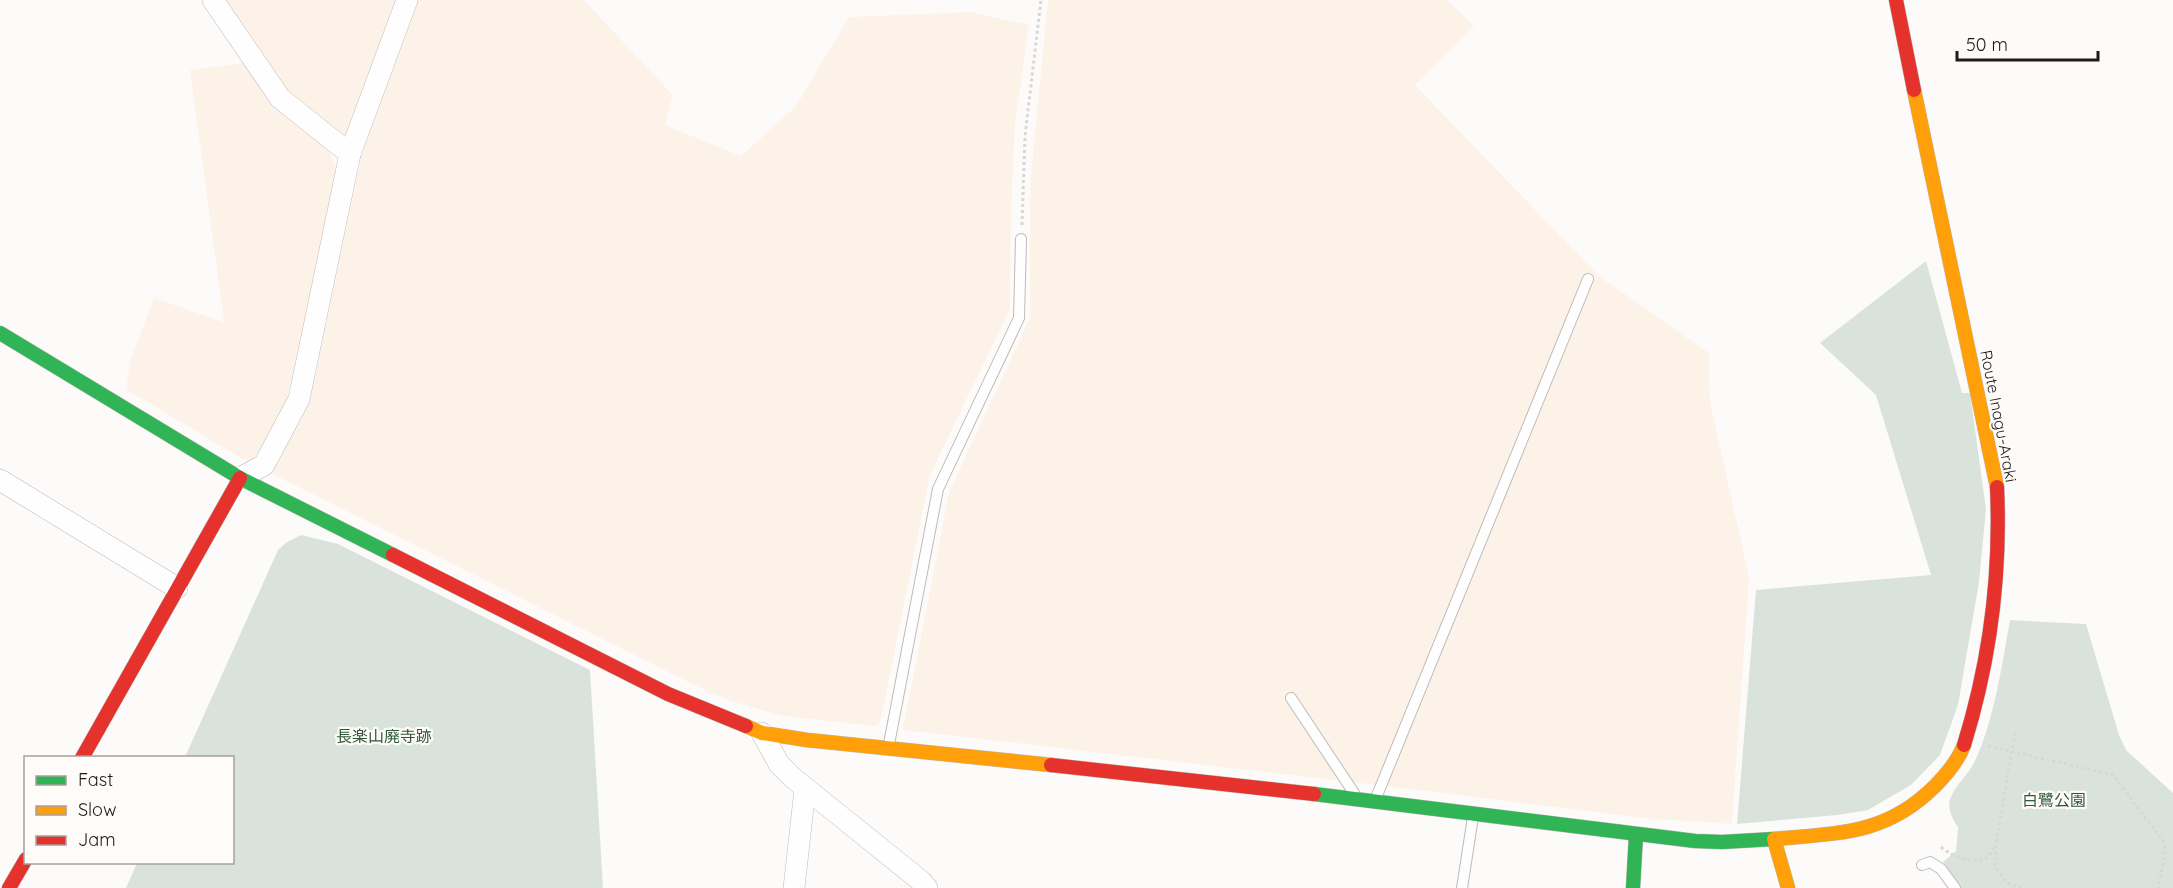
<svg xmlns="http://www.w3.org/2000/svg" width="2173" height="888" font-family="Quicksand,'Noto Sans JP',sans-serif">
  <rect width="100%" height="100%" fill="#fdfbfa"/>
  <g fill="#fdf2e8">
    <path d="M221 0H584L673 95 665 125 741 156 796 106 849 17 970 12 1029 25 1015 124 1011 209 1010 309 930 475 880 723 875 726 783 716 734 702 700 688 272 474 303 414 314 382 361 159 286 94Z"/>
    <path d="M1048 0H1447L1474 26 1415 85 1599 276 1709 353 1710 402 1749 577 1732 824 1643 818 1394 787 903 730 949 492 1030 318V184Z"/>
    <path d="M244 63 279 110 330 152 338 176 286 404 268 440 252 461 244 460 126 389 130 362 154 298 224 322 190 70Z"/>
  </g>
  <g fill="#dae3db">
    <path d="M1926 261 1962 393H1970L1986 509 1979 582 1958 705 1940 755 1911 785 1868 810 1838 815 1737 824 1756 590 1931 575 1876 395 1820 343Z"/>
    <path d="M301 535 338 544 590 670 603 888H126L137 863 232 862V758L185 757 278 550 287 542Z"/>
    <path d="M2010 620 2086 624 2119 735 2126 750 2173 793V888H1961L1943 862 1956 851 1958 827C1952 818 1946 807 1951 797 1956 784 1968 775 1974 763 1994 722 2002 664 2010 620Z"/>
  </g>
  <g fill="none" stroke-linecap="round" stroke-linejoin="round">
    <defs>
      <g id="lane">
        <path d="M1291 698 1354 793"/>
        <path d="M889 744 938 489 1019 318 1021 239"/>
        <path d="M1376 798 1588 279"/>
        <path d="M1922 865 1930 862 1941 869 1955 888"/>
        <path d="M1462 888 1473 817"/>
      </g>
      <g id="street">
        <path d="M213 0 280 98 350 154"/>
        <path d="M240 478 264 465 299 399 350 154 407 0"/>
        <path d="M0 480 177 588"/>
        <path d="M762 733 779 764 793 778 921 881 927 888"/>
        <path d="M794 888 805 789"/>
      </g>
      <g id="fast">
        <path d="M0 333 240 478 393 555"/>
        <path d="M1314 794 1695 841 1722 842 1774 839"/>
        <path d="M1633 888 1636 835"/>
      </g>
      <g id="slow">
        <path d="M1914 90 1997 487"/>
        <path d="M746 726 762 733 807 740 1051 765"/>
        <path d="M1788 888 1774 839C1839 833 1886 835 1935 786 1947 774 1958 761 1964 745"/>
      </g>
      <g id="jam">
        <path d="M1896 0 1914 90"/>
        <path d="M393 555 668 694 746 726"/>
        <path d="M1964 745C1990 661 2001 574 1997 487"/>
        <path d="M82 758 240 478"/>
        <path d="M1051 765 1314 794"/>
        <path d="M9 888 26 859"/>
      </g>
    </defs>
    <use href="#lane" stroke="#bebbb9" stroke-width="12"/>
    <use href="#street" stroke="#bebbb9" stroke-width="22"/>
    <use href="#fast" stroke="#bebbb9" stroke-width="15"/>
    <use href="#slow" stroke="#bebbb9" stroke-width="15"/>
    <use href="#jam" stroke="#bebbb9" stroke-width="15"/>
    <g stroke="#d8d7d6" stroke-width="3" stroke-dasharray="3 3" stroke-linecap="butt">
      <path d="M1022 225 1025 136 1041 0"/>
      <path d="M2015 733 1996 845 1995 866 2007 883 2022 888"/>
      <path d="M1988 746 2113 775 2164 842 2165 855 2158 888"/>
      <path d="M1941 847C1955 858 1967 862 1985 860L1996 845"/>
    </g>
    <use href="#lane" stroke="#fffefe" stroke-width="10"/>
    <use href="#street" stroke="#fffefe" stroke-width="21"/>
    <use href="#fast" stroke="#30b455" stroke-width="14"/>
    <use href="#slow" stroke="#ff9f0a" stroke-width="14"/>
    <use href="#jam" stroke="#e5322d" stroke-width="14"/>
  </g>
  <g text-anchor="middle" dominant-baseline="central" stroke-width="4.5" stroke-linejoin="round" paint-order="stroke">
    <g font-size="16" fill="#1f1a16" stroke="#fefbf9">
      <text transform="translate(1999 416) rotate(79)">Route Inagu-Araki</text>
    </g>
    <g font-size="16" fill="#2e593a" stroke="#fefbf9">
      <text x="384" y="736">長楽山廃寺跡</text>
      <text x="2054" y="800">白鷺公園</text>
    </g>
  </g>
  <rect x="24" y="756" width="210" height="108" fill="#fefbf9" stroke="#a5a19e" stroke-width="1.5"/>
  <rect x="36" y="776" width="30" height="9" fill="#30b455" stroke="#a5a19e" stroke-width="1.5"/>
  <text x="78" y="786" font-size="18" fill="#1f1a16">Fast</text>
  <rect x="36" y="806" width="30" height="9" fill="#ff9f0a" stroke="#a5a19e" stroke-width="1.5"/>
  <text x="78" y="816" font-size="18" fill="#1f1a16">Slow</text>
  <rect x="36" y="836" width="30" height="9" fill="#e5322d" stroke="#a5a19e" stroke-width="1.5"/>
  <text x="78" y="846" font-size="18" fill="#1f1a16">Jam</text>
  <path d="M1957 51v9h141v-9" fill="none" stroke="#1f1a16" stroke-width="3"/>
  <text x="1966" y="51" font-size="18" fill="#1f1a16" stroke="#fefbf9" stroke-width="4.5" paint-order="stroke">50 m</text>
</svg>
